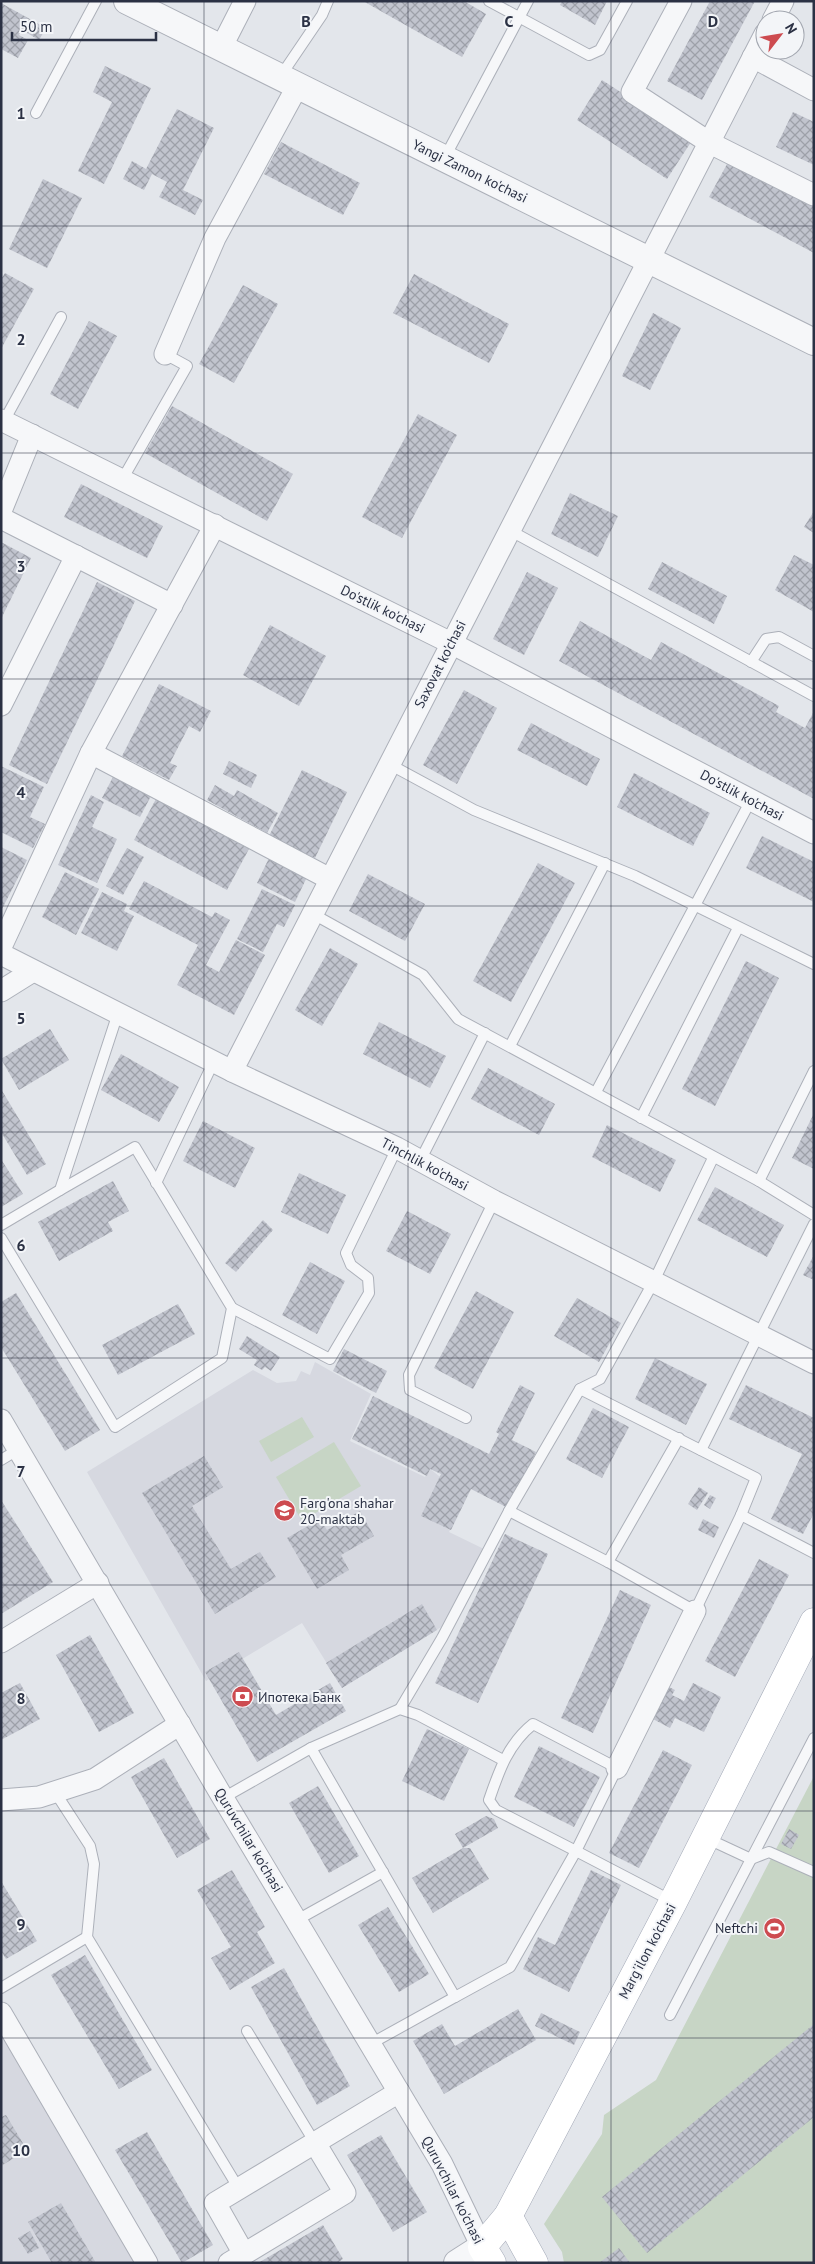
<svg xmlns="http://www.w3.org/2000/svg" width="815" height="2264" font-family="'PT Sans',sans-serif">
  <defs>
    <pattern id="building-cross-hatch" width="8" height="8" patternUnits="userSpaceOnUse" patternTransform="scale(1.25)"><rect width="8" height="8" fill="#c1c4ce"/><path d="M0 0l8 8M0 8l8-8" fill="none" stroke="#9da0a9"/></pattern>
  </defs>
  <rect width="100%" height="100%" fill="#e3e6eb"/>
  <g fill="#d6d8e0">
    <path d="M315 1362 371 1394 350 1441 425 1477 430 1469 439 1476 469 1491 449 1532 484 1549 443 1626 342 1688 302 1623 206 1681 87 1472 253 1370 277 1383 296 1381 301 1371 310 1375Z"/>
    <path d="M1 2035 137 2263H1Z"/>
  </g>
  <g fill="#c7d5c5">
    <path d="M302 1417 314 1437 271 1462 259 1441Z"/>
    <path d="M334 1442 361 1486 302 1521 276 1477Z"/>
    <path d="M814 1776V2263H564L562 2252 544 2224 602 2134 604 2115 656 2080Z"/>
  </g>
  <g fill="url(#building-cross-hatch)">
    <path d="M363 1H464L486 14 462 57Z"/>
    <path d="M562 1H607L595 25 560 5Z"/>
    <path d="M710 1H755L702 100 667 81Z"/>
    <path d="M1 3 46 28 39 40 22 30 19 35 28 40 18 58 1 49Z"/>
    <path d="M105 66 151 88 104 184 78 171 112 102 93 92Z"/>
    <path d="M602 80 693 139 667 179 577 120Z"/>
    <path d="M177 109 214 128 183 190 203 200 195 215 159 197 167 182 152 174 144 190 123 179 132 161 146 169Z"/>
    <path d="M793 112 814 122V165L776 147Z"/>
    <path d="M281 142 360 183 343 215 264 174Z"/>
    <path d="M732 155 814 199V253L709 197Z"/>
    <path d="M43 179 82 198 47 268 9 249Z"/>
    <path d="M5 273 34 289 1 349V279Z"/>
    <path d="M414 274 509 324 489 363 393 313Z"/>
    <path d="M243 285 278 304 234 383 199 364Z"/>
    <path d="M653 313 681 328 650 390 622 376Z"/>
    <path d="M89 321 117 336 78 409 50 394Z"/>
    <path d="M172 406 293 474 267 521 145 453Z"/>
    <path d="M418 414 457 435 402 538 362 517Z"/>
    <path d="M81 484 163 526 147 558 64 517Z"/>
    <path d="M570 493 618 516 598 557 551 534Z"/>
    <path d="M814 511V533L804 527Z"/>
    <path d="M1 542 31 558 1 619Z"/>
    <path d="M794 555 814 565V612L775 590Z"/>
    <path d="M662 562 727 596 714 624 648 589Z"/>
    <path d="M527 572 558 588 524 655 493 639Z"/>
    <path d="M97 582 135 601 47 784 9 765Z"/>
    <path d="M580 621 651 660 661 642 779 706 776 712 805 728 814 711V799L559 661Z"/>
    <path d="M270 625 326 656 299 706 243 675Z"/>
    <path d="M159 684 211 711 200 732 189 726 170 763 177 766 169 780 122 756Z"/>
    <path d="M464 690 497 708 457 784 423 765Z"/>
    <path d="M531 723 600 759 587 786 517 750Z"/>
    <path d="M229 761 257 775 251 788 223 774Z"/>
    <path d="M1 766 44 787 30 817 45 824 33 848 1 832Z"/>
    <path d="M302 770 347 792 315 858 269 836Z"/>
    <path d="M634 773 710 813 693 846 617 807Z"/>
    <path d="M113 777 151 796 140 817 102 798Z"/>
    <path d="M215 785 234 796 237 790 278 813 267 833 207 800Z"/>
    <path d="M91 795 104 802 92 827 117 839 97 883 58 865Z"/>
    <path d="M156 799 249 849 227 890 134 840Z"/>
    <path d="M762 836 814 862V902L746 868Z"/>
    <path d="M1 847 27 860 1 911Z"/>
    <path d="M127 848 144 857 123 895 106 886Z"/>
    <path d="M270 856 308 875 295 902 257 883Z"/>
    <path d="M538 863 575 883 511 1002 473 981Z"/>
    <path d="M65 872 99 889 76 935 42 917Z"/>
    <path d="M368 874 425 904 405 941 349 911Z"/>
    <path d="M144 881 212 917 215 912 230 920 206 965 219 972 236 940 265 955 234 1015 177 985 198 945 129 909Z"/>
    <path d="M262 889 295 905 284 927 277 924 263 952 237 939Z"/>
    <path d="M102 892 127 904 124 911 134 916 117 951 81 933Z"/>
    <path d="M330 948 358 964 322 1026 295 1010Z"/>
    <path d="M746 961 779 978 715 1106 682 1089Z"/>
    <path d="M379 1022 446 1056 430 1088 363 1054Z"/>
    <path d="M50 1029 69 1060 19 1090 1 1059Z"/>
    <path d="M121 1054 179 1087 159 1122 101 1090Z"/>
    <path d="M488 1068 555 1104 539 1135 471 1099Z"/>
    <path d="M1 1089 46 1164 27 1175 1 1132Z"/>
    <path d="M814 1113V1169L792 1158Z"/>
    <path d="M203 1121 255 1148 235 1188 183 1161Z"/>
    <path d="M607 1125 676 1160 660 1192 592 1157Z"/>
    <path d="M1 1159 23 1194 1 1207Z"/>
    <path d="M299 1173 346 1195 328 1234 281 1212Z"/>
    <path d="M113 1181 129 1211 108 1222 113 1231 59 1261 38 1222Z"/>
    <path d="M715 1187 784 1225 767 1257 697 1220Z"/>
    <path d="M407 1211 451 1234 430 1274 386 1251Z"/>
    <path d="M263 1220 273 1230 236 1272 225 1263Z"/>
    <path d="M814 1255V1280L803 1275Z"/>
    <path d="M310 1262 345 1281 317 1334 282 1315Z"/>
    <path d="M476 1291 514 1312 473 1389 434 1368Z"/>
    <path d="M16 1293 100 1430 65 1451 1 1347V1302Z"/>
    <path d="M577 1298 621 1323 599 1362 554 1336Z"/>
    <path d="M178 1304 195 1334 118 1375 102 1345Z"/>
    <path d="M247 1336 280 1357 271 1371 265 1367 262 1370 254 1365 257 1360 239 1349Z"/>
    <path d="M344 1349 387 1371 376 1393 333 1371Z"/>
    <path d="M655 1358 707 1384 686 1425 635 1399Z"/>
    <path d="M520 1385 535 1393 512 1440 536 1452 508 1508 471 1489 451 1530 421 1516 441 1474 430 1469 427 1476 352 1439 373 1396 489 1454 499 1434 496 1432Z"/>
    <path d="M746 1385 814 1418V1513L803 1534 771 1519 802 1454 729 1419Z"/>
    <path d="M593 1408 629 1427 602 1478 566 1459Z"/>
    <path d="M204 1456 223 1487 192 1506 231 1569 260 1552 276 1577 215 1614 142 1493Z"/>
    <path d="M699 1487 708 1493 697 1510 688 1504Z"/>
    <path d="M710 1495 716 1498 710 1509 704 1505Z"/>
    <path d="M1 1500 53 1582 1 1614Z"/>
    <path d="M360 1511 374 1536 341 1555 349 1570 317 1589 287 1538 320 1519 327 1530Z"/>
    <path d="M703 1519 719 1527 714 1538 698 1530Z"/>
    <path d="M505 1534 548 1554 478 1703 435 1683Z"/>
    <path d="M759 1559 789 1575 735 1677 705 1661Z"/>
    <path d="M620 1590 651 1605 593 1733 561 1718Z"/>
    <path d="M422 1604 437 1630 342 1688 326 1663Z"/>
    <path d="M90 1635 134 1713 99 1732 56 1655Z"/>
    <path d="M239 1652 276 1715 330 1683 346 1711 257 1762 205 1672Z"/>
    <path d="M20 1683 40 1719 1 1740V1693Z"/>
    <path d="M693 1683 721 1697 704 1732 675 1718 670 1728 651 1718 667 1686 675 1690 672 1695 684 1701Z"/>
    <path d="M427 1729 469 1749 444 1801 402 1781Z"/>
    <path d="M539 1746 600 1777 574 1827 514 1797Z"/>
    <path d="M663 1750 692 1765 639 1868 609 1853Z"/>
    <path d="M164 1758 210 1839 177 1858 131 1777Z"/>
    <path d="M318 1786 359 1856 329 1873 289 1803Z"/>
    <path d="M486 1816 494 1819 498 1828 463 1848H470L489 1879 433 1913 412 1878 463 1848 455 1834Z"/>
    <path d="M789 1829 799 1835 791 1849 781 1844Z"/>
    <path d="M232 1870 265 1927 257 1932 275 1963 230 1990 211 1958 231 1947 197 1890Z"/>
    <path d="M591 1870 621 1885 569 1992 523 1969 538 1937 555 1945Z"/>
    <path d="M1 1881 37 1941 6 1959 1 1951Z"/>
    <path d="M388 1907 429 1974 399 1992 358 1925Z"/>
    <path d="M85 1955 152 2070 119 2089 51 1975Z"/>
    <path d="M284 1968 350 2086 317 2105 251 1987Z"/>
    <path d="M518 2009 536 2040 444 2094 413 2041 442 2024 455 2046Z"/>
    <path d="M541 2013 580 2032 574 2045 535 2026Z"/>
    <path d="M814 2024V2117L647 2253 602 2197Z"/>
    <path d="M6 2115 27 2150 1 2166V2117Z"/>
    <path d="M147 2132 213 2245 182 2263 115 2150Z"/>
    <path d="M381 2135 427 2212 393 2232 347 2155Z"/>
    <path d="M61 2203 96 2263H52L28 2222Z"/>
    <path d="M323 2225 343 2259 337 2263H258Z"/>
    <path d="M30 2231 39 2248 28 2254 18 2238Z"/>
    <path d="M619 2248 630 2263H599Z"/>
  </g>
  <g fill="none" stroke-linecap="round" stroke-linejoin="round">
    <defs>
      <g id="service">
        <path d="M489 1 589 55 600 50 627 1"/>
        <path d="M280 77 322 15 328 1"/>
        <path d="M36 113 96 1"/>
        <path d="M444 159 528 1"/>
        <path d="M4 421 61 317"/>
        <path d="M122 480 187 366 165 354"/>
        <path d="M509 530 814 696"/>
        <path d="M751 662 766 639 779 637 814 656"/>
        <path d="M389 764 474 810 635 876 814 964"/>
        <path d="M313 914 423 975 458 1019 759 1181 814 1215"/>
        <path d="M510 1046 605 863"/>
        <path d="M596 1092 751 800"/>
        <path d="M641 1118 738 928"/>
        <path d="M420 1161 485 1033"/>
        <path d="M759 1181 814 1071"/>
        <path d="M156 1183 214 1061"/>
        <path d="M1 1225 60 1190 118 1013"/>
        <path d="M1 1238 115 1427 222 1358 232 1308 135 1147 60 1190"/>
        <path d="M232 1308 330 1359 369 1293 368 1278 351 1265 346 1253 397 1148"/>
        <path d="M580 1389 756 1478 741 1515"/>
        <path d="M466 1418 410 1390 409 1375 494 1201"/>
        <path d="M679 1438 608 1562 695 1611 741 1515 814 1553"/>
        <path d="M701 1450 814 1224"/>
        <path d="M1 1460 19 1449"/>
        <path d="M509 1511 608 1562"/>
        <path d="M400 1709 442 1638 509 1511 580 1389 600 1379 654 1281 713 1158"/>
        <path d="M533 1724 617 1768 576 1851 496 1810 489 1800C499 1771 508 1744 533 1724Z"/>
        <path d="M311 1748 400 1709 418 1715 503 1760"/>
        <path d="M55 1792 90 1846 94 1864 87 1937 239 2189"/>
        <path d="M223 1798 311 1748 455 1997 372 2043"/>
        <path d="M706 1838 751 1859 769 1852 814 1872"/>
        <path d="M297 1920 383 1872"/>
        <path d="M1 1988 87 1937"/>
        <path d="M455 1997 510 1967 576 1851 672 1901"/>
        <path d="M670 2015 814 1738"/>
        <path d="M247 2031 315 2143"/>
      </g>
      <g id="minor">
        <path d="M681 1 632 92 710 143 814 195"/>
        <path d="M773 20 783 1"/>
        <path d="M221 48 245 1"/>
        <path d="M753 57 814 90"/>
        <path d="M165 354 215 238 297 87"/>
        <path d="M1 420 451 643 814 833"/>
        <path d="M1 511 32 435"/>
        <path d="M1 518 172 605"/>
        <path d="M215 525 91 753 330 879"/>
        <path d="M1 705 76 556"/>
        <path d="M1 947 91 753"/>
        <path d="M1 954 232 1071 397 1148 494 1201 814 1363"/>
        <path d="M1 991 33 971"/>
        <path d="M232 1071 765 34"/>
        <path d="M1 1420 223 1798 442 2164 482 2247"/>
        <path d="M1 1642 98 1583"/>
        <path d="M617 1768 695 1611"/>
        <path d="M1 1800 39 1797 95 1779 180 1724"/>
        <path d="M1 2013 147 2263"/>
        <path d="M244 2254 345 2193 315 2143"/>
        <path d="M229 2263 244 2254 215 2203 399 2092"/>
      </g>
      <g id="tertiary">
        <path d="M127 1 814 342"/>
        <path d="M457 2263 482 2247"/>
      </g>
      <g id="primary">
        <path d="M508 2216 534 2263"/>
        <path d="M492 2263 482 2247 508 2216 673 1902 814 1622"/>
      </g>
    </defs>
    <use href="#service" stroke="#acb0b9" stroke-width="12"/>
    <use href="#minor" stroke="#acb0b9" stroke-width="23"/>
    <use href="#tertiary" stroke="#acb0b9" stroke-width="28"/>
    <use href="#primary" stroke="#a3a9b7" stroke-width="29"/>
    <use href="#service" stroke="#f6f7f9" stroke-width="10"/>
    <use href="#minor" stroke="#f6f7f9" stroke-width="21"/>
    <use href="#tertiary" stroke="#f6f7f9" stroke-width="26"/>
    <use href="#primary" stroke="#fff" stroke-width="28"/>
  </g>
  <path fill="none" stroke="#2b3144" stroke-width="1" stroke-opacity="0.55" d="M204 1V2263M408 1V2263M611 1V2263M1 226H814M1 453H814M1 679H814M1 906H814M1 1132H814M1 1358H814M1 1585H814M1 1811H814M1 2038H814"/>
  <defs>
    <symbol id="school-disc" viewBox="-11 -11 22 22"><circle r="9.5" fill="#cd4b50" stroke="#f3f5f8"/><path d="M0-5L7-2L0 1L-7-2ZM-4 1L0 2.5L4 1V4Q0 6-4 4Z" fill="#fff"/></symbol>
    <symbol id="bank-disc" viewBox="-11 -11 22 22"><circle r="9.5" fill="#cd4b50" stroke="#f3f5f8"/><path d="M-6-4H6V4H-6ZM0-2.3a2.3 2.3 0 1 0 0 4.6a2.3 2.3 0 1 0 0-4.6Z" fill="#fff"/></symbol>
    <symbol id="stadium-disc" viewBox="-11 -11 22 22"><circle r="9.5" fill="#cd4b50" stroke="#f3f5f8"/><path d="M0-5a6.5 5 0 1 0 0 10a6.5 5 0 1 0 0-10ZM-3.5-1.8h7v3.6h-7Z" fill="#fff"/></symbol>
  </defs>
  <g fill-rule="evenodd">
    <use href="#school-disc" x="272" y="1498" width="25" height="25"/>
    <use href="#bank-disc" x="230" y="1684" width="25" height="25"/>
    <use href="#stadium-disc" x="762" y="1916" width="25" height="25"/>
  </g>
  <g text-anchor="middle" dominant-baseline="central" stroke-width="4" stroke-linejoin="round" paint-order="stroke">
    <g font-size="14" fill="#2b3144" stroke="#f3f5f8">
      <text transform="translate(470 171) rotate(26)">Yangi Zamon ko'chasi</text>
      <text transform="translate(383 609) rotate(26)">Do'stlik ko'chasi</text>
      <text transform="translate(440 664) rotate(-63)">Saxovat ko'chasi</text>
      <text transform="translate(742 795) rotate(28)">Do'stlik ko'chasi</text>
      <text transform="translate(425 1164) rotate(28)">Tinchlik ko'chasi</text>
      <text transform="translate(249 1840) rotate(59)">Quruvchilar ko'chasi</text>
      <text transform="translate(647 1951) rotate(-62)">Marg'ilon ko'chasi</text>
      <text transform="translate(453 2190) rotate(63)">Quruvchilar ko'chasi</text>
    </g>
    <g font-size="14" fill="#2b3144" stroke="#f3f5f8" text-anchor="start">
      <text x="300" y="1503">Farg'ona shahar<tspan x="300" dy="16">20-maktab</tspan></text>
      <text x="258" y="1697">Ипотека Банк</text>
      <text x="758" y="1928" text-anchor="end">Neftchi</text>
    </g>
  </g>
  <g font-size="16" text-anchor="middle" font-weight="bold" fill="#2b3144" stroke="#f3f5f8" stroke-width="4" stroke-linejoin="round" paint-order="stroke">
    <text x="306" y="27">B</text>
    <text x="509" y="27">C</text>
    <text x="713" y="27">D</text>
    <text x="21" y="119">1</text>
    <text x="21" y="345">2</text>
    <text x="21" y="572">3</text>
    <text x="21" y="798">4</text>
    <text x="21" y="1024">5</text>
    <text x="21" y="1251">6</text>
    <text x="21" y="1477">7</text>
    <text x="21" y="1704">8</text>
    <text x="21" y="1930">9</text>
    <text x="21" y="2156">10</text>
  </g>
  <rect width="815" height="2264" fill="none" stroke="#2b3144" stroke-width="5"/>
  <g transform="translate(780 35) rotate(59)"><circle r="24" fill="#f3f5f8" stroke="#a3a7b0"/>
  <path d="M0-4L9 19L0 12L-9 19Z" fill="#cd4b50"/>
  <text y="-8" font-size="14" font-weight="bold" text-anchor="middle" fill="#2b3144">N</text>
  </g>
  <path d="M12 32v8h144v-8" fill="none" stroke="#2b3144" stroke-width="2.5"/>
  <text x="20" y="32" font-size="15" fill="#2b3144" stroke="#f3f5f8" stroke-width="4" paint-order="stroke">50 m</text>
</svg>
